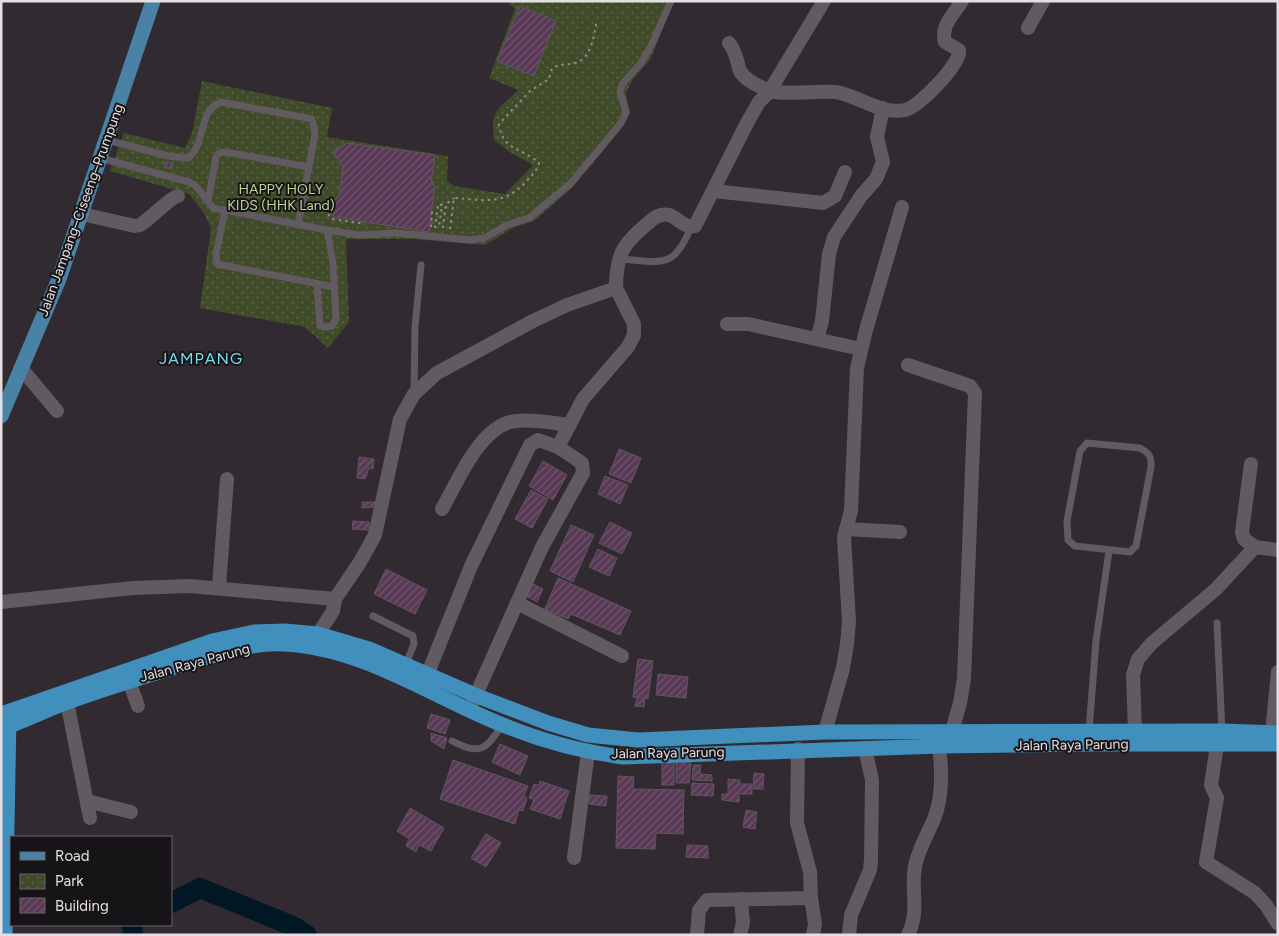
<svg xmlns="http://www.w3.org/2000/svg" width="1279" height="936" font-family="Figtree,sans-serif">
  <defs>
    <pattern id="park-dots" width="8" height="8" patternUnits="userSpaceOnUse" patternTransform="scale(1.25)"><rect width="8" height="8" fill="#404b2a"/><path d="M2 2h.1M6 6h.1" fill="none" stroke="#5b6449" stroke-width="1.8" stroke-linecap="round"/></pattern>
    <pattern id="building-hatch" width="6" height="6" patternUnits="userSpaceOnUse" patternTransform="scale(1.25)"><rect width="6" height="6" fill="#593956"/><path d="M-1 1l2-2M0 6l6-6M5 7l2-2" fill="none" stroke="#71556e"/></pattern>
  </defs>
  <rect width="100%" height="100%" fill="#312b31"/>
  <path fill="url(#park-dots)" d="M506 1H674L650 60 633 79 626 93 630 114 618 133 572 188 534 221 515 227 485 245 413 239H346L349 322 328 348 305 327 200 308 211 228 204 213 189 194 110 171 124 133 185 148 192 133 202 81 332 108 327 137 448 156 447 181 454 186 505 194 533 165 508 151 494 140C490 108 499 110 518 90L489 78 515 9Z"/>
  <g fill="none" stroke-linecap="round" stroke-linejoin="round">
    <g stroke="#021725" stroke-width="20">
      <path d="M171 903 200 888 295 927 307 935"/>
      <path d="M132 925 133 935"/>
    </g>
  </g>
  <g fill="url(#building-hatch)" stroke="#5e565d">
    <path d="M520 6 556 21 534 76 497 61Z"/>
    <path d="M347 143 435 155 431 184 435 185 429 232 334 217 325 205 339 197 343 167 332 152Z"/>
    <path d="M165 162 173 163 172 169 164 167Z"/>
    <path d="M619 449 641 458 631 483 609 474Z"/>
    <path d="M359 457 374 459 373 469 369 468 365 479 357 478Z"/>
    <path d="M543 461 567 475 553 500 529 486Z"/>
    <path d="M605 476 628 485 620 504 598 494Z"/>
    <path d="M531 490 548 499 532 528 515 519Z"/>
    <path d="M362 502H375L376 507 362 508Z"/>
    <path d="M353 521 369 522V530L352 529Z"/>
    <path d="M610 522 632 533 622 554 599 543Z"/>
    <path d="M571 525 594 535 573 582 550 571Z"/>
    <path d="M598 549 617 558 609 576 589 567Z"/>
    <path d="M386 569 427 590 415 614 374 594Z"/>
    <path d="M558 578 631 611 620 635 571 614 568 619 545 609Z"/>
    <path d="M532 583 543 589 537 602 526 596Z"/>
    <path d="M638 659 653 661 648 699 645 698 644 707 635 706 637 697H633Z"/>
    <path d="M658 674 688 677 686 698 656 695Z"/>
    <path d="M431 714 450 720 445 734 427 728Z"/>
    <path d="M431 733 447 738 444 749 431 741Z"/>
    <path d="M500 744 528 756 520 775 492 762Z"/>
    <path d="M453 760 528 786 524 796 527 798 523 811 519 810 515 824 440 799Z"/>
    <rect x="662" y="760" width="12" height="25"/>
    <path d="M676 761H691L689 783H676Z"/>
    <path d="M693 765H701L700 774 712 775V781L692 780Z"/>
    <path d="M754 773 764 774 763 789H753Z"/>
    <path d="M618 776 634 777 633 789 684 790 683 834 656 833 655 849 616 848Z"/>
    <path d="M728 779 740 780V784H752V794H739V802L722 800V794H728Z"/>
    <path d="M540 781 569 791 560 819 530 809 534 799 529 798 534 784 539 785Z"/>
    <path d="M692 783 714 784 713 796 691 795Z"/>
    <path d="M590 795 607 796 606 806 589 804Z"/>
    <path d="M410 808 444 828 431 851 419 845 416 852 406 846 409 839 397 831Z"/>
    <path d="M746 810 757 812 755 829 743 827Z"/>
    <path d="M486 834 501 843 486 867 471 858Z"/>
    <path d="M687 845 708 846V858L686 857Z"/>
  </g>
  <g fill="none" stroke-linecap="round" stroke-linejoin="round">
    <g stroke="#908b8f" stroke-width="2" stroke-dasharray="2.5 4" stroke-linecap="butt">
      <path d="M320 204 332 219 365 224"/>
      <path d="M431 227 432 211"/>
      <path d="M435 228 438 204 442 205 439 227"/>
      <path d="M443 228 446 204 454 198"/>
      <path d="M450 229 454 198C485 200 503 206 526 182 531 176 537 171 539 163 522 147 502 151 499 124L530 91 549 79 552 68C560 64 566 65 575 63 592 59 594 34 597 20"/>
    </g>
    <g stroke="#625a61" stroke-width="7">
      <path d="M107 140 168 156 188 158C207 143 197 111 221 102L312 119 315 134 298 225"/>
      <path d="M100 158 189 182 195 185 213 208 327 230 333 263 336 319 332 326 325 327 320 326 317 284"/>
      <path d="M208 201 216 157 219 153 225 152 309 167"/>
      <path d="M225 210 216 254 217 264 334 287"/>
      <path d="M327 230 359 235 397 233 470 240 484 238 507 225 529 218 571 183 621 123 626 112 620 92 623 83 641 63 652 44 671 1"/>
      <path d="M618 259C660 261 673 272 691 227"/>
      <path d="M414 392 415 327 421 265"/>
      <path d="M1087 443 1140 448C1149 453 1152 457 1151 467L1136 546 1130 552 1075 546 1068 540 1067 521 1080 451Z"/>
      <path d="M373 616 413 636 414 644 406 664"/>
      <path d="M1217 623 1222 731"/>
      <path d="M1089 731 1096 641 1109 551"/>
      <path d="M452 741C481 756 486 749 502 725"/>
    </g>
    <g stroke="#625a61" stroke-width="14">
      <path d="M1028 28 1043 1"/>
      <path d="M729 43C737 53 736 60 740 71 745 80 758 86 767 90 780 96 819 90 836 92 859 96 881 115 905 110 918 108 962 63 959 50L945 42C940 26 954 14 962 1"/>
      <path d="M714 191 823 203 835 196 845 172"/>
      <path d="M82 214 135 226 140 225C150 219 171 197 178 196"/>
      <path d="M727 324H748L861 349"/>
      <path d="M817 339 822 321 829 254 834 237 861 196 876 179 883 162 877 137 883 108"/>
      <path d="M908 365 970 386 975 393 964 679 960 703 952 731"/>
      <path d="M21 368 57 411"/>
      <path d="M558 447 583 399 628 347 634 335V324L616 288"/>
      <path d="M1251 464 1242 532 1244 539 1255 547"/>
      <path d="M442 509C458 481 481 424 516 421 533 419 553 423 570 425"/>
      <path d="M846 529 900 532"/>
      <path d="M219 587 227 479"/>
      <path d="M1 602 133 588 190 586 335 599"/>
      <path d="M517 603 622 656"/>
      <path d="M318 634 333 611 335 599 360 562 375 535 400 419 414 394 437 373 533 321 567 305 616 288C616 249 626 242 654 218 675 206 678 229 695 226L747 123 759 102 769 92 824 1"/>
      <path d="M428 673 471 566 530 445 538 440 558 447 582 463 583 473 542 547 471 706"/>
      <path d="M129 681 138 706"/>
      <path d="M67 702 90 818"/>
      <path d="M1135 731 1133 675 1138 659 1152 643 1216 589 1255 547 1278 550"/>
      <path d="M825 732 843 668 847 644 849 622 844 537 851 511 857 368 866 330 902 207"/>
      <path d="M1272 733 1278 672"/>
      <path d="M1217 745 1211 785 1217 798 1206 862 1255 893 1266 905 1278 924"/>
      <path d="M87 801 131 812"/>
      <path d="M574 858 588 752"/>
      <path d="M811 898 815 924 813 935"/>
      <path d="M697 935 699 910 707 900 811 898 810 872 797 823 798 749"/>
      <path d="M740 935 743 923 741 899"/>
      <path d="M849 935 851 915 870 870 871 860 872 780 865 748"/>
      <path d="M908 935C921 908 909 887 916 862 920 847 928 833 934 819 943 797 942 769 939 746"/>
    </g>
    <path stroke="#4882a5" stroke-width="15" d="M1 416 59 279 153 1"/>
    <g stroke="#408fbc" stroke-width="15">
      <path d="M1 714 212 641 254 632 285 631 318 634 369 649 477 696 548 723 588 735 638 740 825 732 1222 731 1278 733"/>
      <path d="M1 729C24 721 46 710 68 702 109 687 150 675 191 662 220 654 253 642 283 644 362 647 432 697 503 725 542 741 582 752 623 757L939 746 1094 744H1278"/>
      <path d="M5 935 9 716"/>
    </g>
  </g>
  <g text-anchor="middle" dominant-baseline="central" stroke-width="4" stroke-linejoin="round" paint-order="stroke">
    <g font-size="14" fill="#bdd590" stroke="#171417">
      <text x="281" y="189">HAPPY HOLY<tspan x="281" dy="16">KIDS (HHK Land)</tspan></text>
    </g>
    <g font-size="14" fill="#e3dfe2" stroke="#171417">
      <text transform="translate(81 210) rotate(-70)">Jalan Jampang–Ciseeng–Prumpung</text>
      <text transform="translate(195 663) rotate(-15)">Jalan Raya Parung</text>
      <text transform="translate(1072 745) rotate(-1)">Jalan Raya Parung</text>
      <text transform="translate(668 753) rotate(-1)">Jalan Raya Parung</text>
    </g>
    <g font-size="16" letter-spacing="1" fill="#73dced" stroke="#171417">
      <text x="201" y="358">JAMPANG</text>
    </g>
  </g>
  <rect width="1279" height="936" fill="none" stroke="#e3dfe2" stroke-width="5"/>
  <rect x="10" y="836" width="162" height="90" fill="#171417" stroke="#696568"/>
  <rect x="20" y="852" width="25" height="8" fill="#4882a5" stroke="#696568"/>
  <text x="55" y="861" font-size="15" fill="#e3dfe2">Road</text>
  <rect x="20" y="874" width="25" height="15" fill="url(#park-dots)" stroke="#696568"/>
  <text x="55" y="886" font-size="15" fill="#e3dfe2">Park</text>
  <rect x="20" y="898" width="25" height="15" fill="url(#building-hatch)" stroke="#696568"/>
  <text x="55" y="911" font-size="15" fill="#e3dfe2">Building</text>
</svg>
